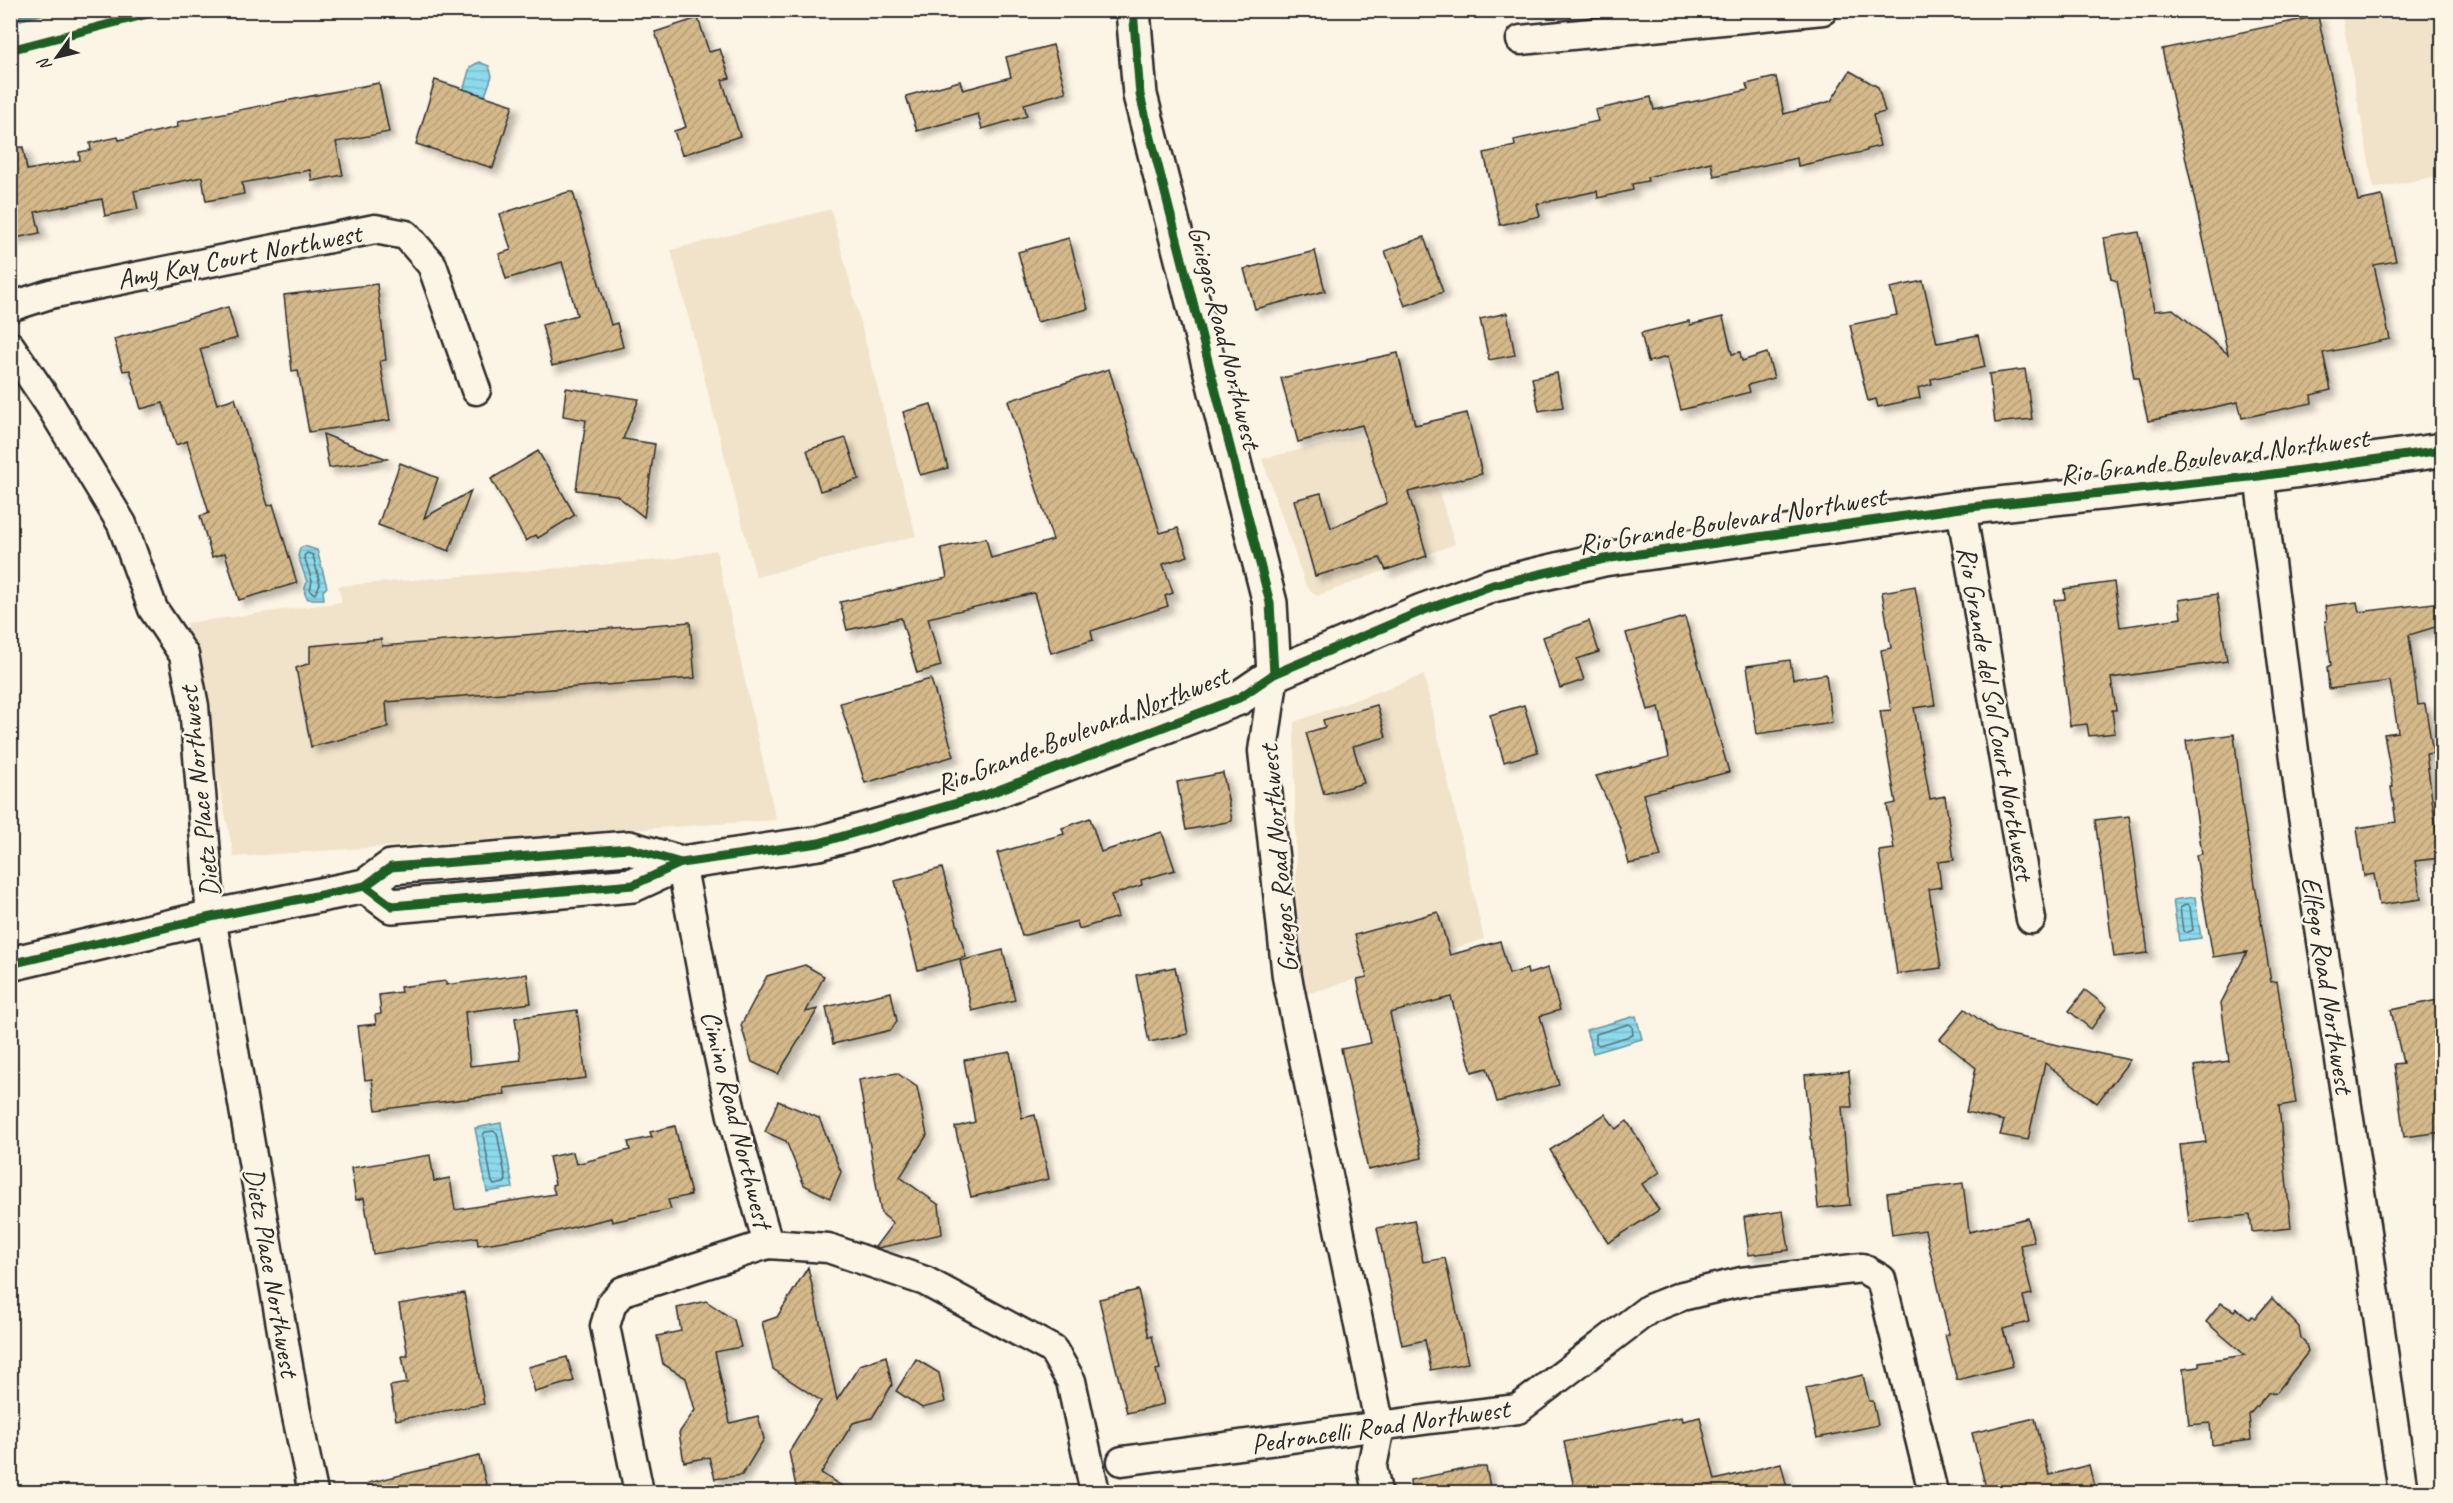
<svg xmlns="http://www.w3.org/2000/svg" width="2453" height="1503" font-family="Caveat,sans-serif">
  <defs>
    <pattern id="water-rules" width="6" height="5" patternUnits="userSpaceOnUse" patternTransform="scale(1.5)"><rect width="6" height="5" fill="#8cdaec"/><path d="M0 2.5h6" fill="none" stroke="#79bbcb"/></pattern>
    <pattern id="building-hatch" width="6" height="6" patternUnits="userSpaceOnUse" patternTransform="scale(1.5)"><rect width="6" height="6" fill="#d4b98a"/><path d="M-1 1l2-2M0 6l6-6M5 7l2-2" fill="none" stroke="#b69f77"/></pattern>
    <filter id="shadow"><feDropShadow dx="5.5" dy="5.5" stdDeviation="3" flood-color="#0004"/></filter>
  </defs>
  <rect width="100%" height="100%" fill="#fcf5e5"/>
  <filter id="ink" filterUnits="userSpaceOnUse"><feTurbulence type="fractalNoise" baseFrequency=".0167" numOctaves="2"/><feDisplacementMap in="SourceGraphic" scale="12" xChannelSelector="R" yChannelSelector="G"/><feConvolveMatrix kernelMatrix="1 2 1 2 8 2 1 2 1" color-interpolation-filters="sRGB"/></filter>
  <g filter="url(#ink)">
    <g fill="#f0e3ca">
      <path d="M2341 11H2442V175L2374 189Z"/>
      <path d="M831 209 916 536 756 577 671 250Z"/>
      <path d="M1417 421 1455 544 1317 596 1306 586 1262 459Z"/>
      <path d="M716 550 776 820 234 857 186 623 342 602 338 586 672 559Z"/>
      <path d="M1424 675 1484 939 1304 995 1297 951 1294 722Z"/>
    </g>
    <g fill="url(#water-rules)" stroke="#65949f" stroke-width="1.5">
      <path d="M479 62 489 66 492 76 481 107 461 98 470 67Z"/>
      <path d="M304 546 317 550 327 587 323 591 324 599H308C303 594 304 588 307 582L298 556 300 548Z"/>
      <path d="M2195 897 2201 938 2179 941 2173 900Z"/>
      <path d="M1636 1016 1642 1039 1593 1053 1586 1030Z"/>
      <path d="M501 1123 513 1188 487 1192 475 1128Z"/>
    </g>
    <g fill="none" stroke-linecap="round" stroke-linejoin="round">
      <g stroke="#527178" stroke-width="1.5">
        <path d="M307 553 313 555 320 584 315 594 310 591 312 581 304 556Z"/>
        <path d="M2187 904 2190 907 2193 930 2186 933 2183 931 2180 908Z"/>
        <path d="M1629 1024 1632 1026 1633 1035 1599 1045 1596 1043V1034Z"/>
        <path d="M494 1131 497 1133 506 1180 504 1183 494 1185 492 1182 483 1135 485 1132Z"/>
      </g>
      <path stroke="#65949f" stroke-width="9" d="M10 19 46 10"/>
    </g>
    <g fill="url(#building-hatch)" stroke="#2b2b2b" stroke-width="1.5" filter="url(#shadow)">
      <path d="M2318 16 2358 201 2382 196 2396 261 2374 265 2390 339 2323 353 2331 390 2311 395 2312 403 2242 418 2238 402 2148 421 2138 378H2134L2117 281 2111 279 2104 238 2139 232 2154 311 2173 309 2228 354 2162 49Z"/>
      <path d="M698 18 709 52 720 49 730 78 722 80 740 136 682 155 674 131 686 127 655 32Z"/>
      <path d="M1053 45 1066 92 1024 104 1027 116 982 129 978 114 917 131 906 96 960 81 963 90 1011 77 1006 57Z"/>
      <path d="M1850 71 1878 87 1885 112 1873 115 1880 146 1867 149V151L1798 166 1797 158 1714 176 1711 162 1647 177 1648 181 1632 184 1633 190 1598 198 1597 191 1537 204 1540 216 1500 225 1484 153 1515 146 1514 140 1598 121 1595 110 1651 97 1654 110 1748 90 1746 84 1776 77 1784 114 1831 101Z"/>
      <path d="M435 80 513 105 493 168 416 144Z"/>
      <path d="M379 83 389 132 336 142 343 175 312 181 310 170 242 183 244 194 206 201 202 177 134 191 138 209 105 216 102 199 35 212 40 233 10 239V148L23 147 27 170 80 160 79 152 91 150 90 143 118 137 119 140 178 127 177 122Z"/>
      <path d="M568 192H573L611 325 617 323 623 347 552 366 542 325 577 315 562 262 506 279 499 254 511 250 500 214Z"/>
      <path d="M1424 237 1443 292 1405 306 1385 251Z"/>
      <path d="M1069 238 1088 309 1037 322 1018 252Z"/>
      <path d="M1315 251 1325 291 1255 309 1244 269Z"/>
      <path d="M1923 281 1937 343 1978 335 1985 367 1931 379 1932 384 1918 388 1920 398 1878 407 1876 399 1868 401 1850 325 1897 315 1890 288Z"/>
      <path d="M377 284 386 360 380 361 390 420 309 432 298 370 292 371 284 295Z"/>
      <path d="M228 307 237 338 200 349 217 404 235 398 268 506 273 504 297 583 239 600 225 553 212 557 200 516 209 513 187 441 176 445 163 403 141 409 130 370 123 371 114 339Z"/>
      <path d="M1507 313 1515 355 1489 360 1480 319Z"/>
      <path d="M1723 317 1732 354 1740 352 1742 361 1767 353 1774 378 1748 385 1750 392 1681 410 1667 357 1648 362 1641 333 1689 321 1690 325Z"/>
      <path d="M1398 353 1415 425 1467 413 1482 474 1408 492 1427 556 1386 570 1380 558 1315 576 1294 500 1321 493 1331 528 1387 503 1362 425 1298 442 1281 378Z"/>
      <path d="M1109 369 1160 533 1178 528 1188 556 1163 564 1173 593 1165 596 1168 606 1091 631 1093 640 1051 653 1034 593 928 618 941 666 917 673 901 618 847 630 840 602 947 578 941 548 986 538 991 558 1053 540 1008 401Z"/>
      <path d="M2025 369 2032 419 1995 423 1989 374Z"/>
      <path d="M1557 373 1563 407 1539 411 1532 378Z"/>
      <path d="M566 388 639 399 623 439 655 444 644 517 616 495 576 490 586 420 563 416Z"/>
      <path d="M931 404 948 468 920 475 903 412Z"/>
      <path d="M323 434 387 459 329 468Z"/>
      <path d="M846 438 859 479 820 491 807 450Z"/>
      <path d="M538 451 575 515 538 538 536 535 526 541 491 479Z"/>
      <path d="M400 463 438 478 424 518 471 491 449 551 378 525Z"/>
      <path d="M2114 582 2120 627 2181 618 2179 600 2217 594 2227 661 2111 678 2116 710H2112L2115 733 2089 736 2087 724 2070 726 2054 600 2065 599 2064 589Z"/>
      <path d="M1915 586 1935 705 1914 708 1930 799 1945 796 1954 860 1938 862 1941 887 1929 889 1941 968 1897 974 1879 851 1894 849 1887 805 1896 803 1880 711 1891 710 1881 650 1891 648 1882 592Z"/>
      <path d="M2357 602 2359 612 2442 602V625L2409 635 2418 705 2425 704 2433 753 2426 754 2440 858 2415 861 2421 899 2379 905 2374 874 2364 876 2357 828 2396 822 2391 787H2393L2384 734 2398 732 2390 681 2329 689 2327 667 2331 665 2325 621H2327L2325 606Z"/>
      <path d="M1685 617 1729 772 1643 794 1661 857 1629 864 1619 826 1596 776 1669 757 1659 707 1648 710 1626 633Z"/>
      <path d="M1589 621 1599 652 1577 659 1584 680 1560 688 1543 637Z"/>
      <path d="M690 622 695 678 386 702 388 727 311 747 296 668 310 663V646L381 639 382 646Z"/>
      <path d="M1790 660 1793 679 1826 674 1832 723 1757 734 1747 666Z"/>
      <path d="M931 679 954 756 865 783 840 703Z"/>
      <path d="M1377 705 1386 737 1353 746 1364 783 1324 794 1306 733 1325 727 1323 720Z"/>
      <path d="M1524 705 1538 752 1504 762 1490 715Z"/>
      <path d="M2234 734 2243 811 2271 982 2277 981 2296 1103 2279 1106 2291 1228 2252 1232 2250 1215 2189 1222 2180 1145 2206 1142 2194 1066 2229 1061 2221 1003 2247 952 2213 957 2196 855 2202 854 2186 741Z"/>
      <path d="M1223 773 1232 821 1186 830 1177 782Z"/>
      <path d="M2129 816 2148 953 2114 957 2095 820Z"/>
      <path d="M1090 818 1101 852 1162 832 1175 870 1141 880 1142 885 1111 895 1118 917 1079 929 1077 921 1022 936 997 853 1064 834 1062 828Z"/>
      <path d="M942 868 966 957 918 970 895 881Z"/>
      <path d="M1438 912 1450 955 1500 941 1509 974 1527 969 1528 974 1548 968 1560 1010 1540 1016 1559 1085 1497 1102 1487 1068 1472 1072 1451 997 1390 1013 1422 1158 1368 1170 1341 1049 1371 1043 1357 979 1367 977 1355 935Z"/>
      <path d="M1003 950 1015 1000 972 1011 960 961Z"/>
      <path d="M805 965 824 976 806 1012 818 1009 778 1074 752 1062 741 1025 767 976Z"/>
      <path d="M1175 967 1188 1034 1149 1042 1136 975Z"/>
      <path d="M527 974 531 1003 465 1012 470 1066 521 1060 515 1018 577 1010 586 1078 504 1088 505 1094 376 1110 372 1079 365 1080 358 1026 376 1024 375 1015 381 1014 379 995 401 992 400 987 446 981V985Z"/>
      <path d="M2085 990 2107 1007 2091 1029 2069 1011Z"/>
      <path d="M891 992 897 1021 891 1030 833 1044 826 1007Z"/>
      <path d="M2442 999V1132L2404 1137 2394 1064 2403 1063 2391 1010Z"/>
      <path d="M1965 1009 1996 1032 2130 1060 2097 1103 2045 1063 2028 1140 2000 1135 2004 1121 1966 1112 1976 1068 1940 1039Z"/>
      <path d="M1010 1052 1022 1118 1035 1115 1049 1179 971 1197 955 1127 975 1122 964 1060Z"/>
      <path d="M1849 1071 1852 1107H1842L1850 1205 1818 1208 1805 1075Z"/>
      <path d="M897 1073 917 1087 927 1135 900 1177 939 1205 942 1234 878 1248 875 1247 893 1223 881 1213 859 1080Z"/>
      <path d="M778 1101 819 1118 841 1172 830 1198 804 1185 786 1141 765 1132Z"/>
      <path d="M1605 1114 1616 1129 1627 1121 1660 1172 1642 1184 1659 1210 1608 1243 1550 1150Z"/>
      <path d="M675 1126 691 1195 668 1200 671 1209 612 1222 611 1218 541 1235 478 1245 477 1237 373 1254 364 1198 356 1200 351 1168 430 1155 434 1181 450 1178 455 1210 555 1194 552 1185 555 1184 549 1157 573 1152 576 1164 630 1150 628 1142 652 1137 650 1132Z"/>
      <path d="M1963 1183 1969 1232 2028 1218 2034 1242 2020 1245 2032 1294 2023 1296 2029 1322 2003 1329 2013 1366 1957 1380 1945 1335 1949 1334 1925 1230 1892 1235 1887 1193Z"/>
      <path d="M1783 1211 1789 1250 1749 1255 1744 1217Z"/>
      <path d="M1414 1220 1423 1262 1445 1258 1468 1363 1431 1370 1425 1340 1402 1345 1377 1228Z"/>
      <path d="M808 1267 837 1400 860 1365 886 1356 892 1385 872 1418 853 1423 821 1473 851 1492H797L789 1452 821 1401 773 1369 762 1322 777 1317Z"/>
      <path d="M1138 1290 1149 1337 1152 1336 1160 1369 1156 1370 1164 1404 1127 1413 1099 1299Z"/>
      <path d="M464 1293 484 1404 396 1420 390 1386 407 1383 402 1356H408L399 1304Z"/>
      <path d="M2272 1298 2299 1327 2301 1338 2305 1342 2308 1352 2277 1392 2268 1393 2249 1415 2251 1440 2212 1445 2210 1423 2189 1425 2183 1369 2199 1367V1362L2245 1355 2206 1322 2221 1303 2234 1311 2236 1308 2249 1319 2252 1316 2255 1318Z"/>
      <path d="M706 1301 734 1320 741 1347 715 1352 730 1423 758 1416 764 1439 742 1475 715 1479 709 1457 684 1462 679 1433 695 1410 686 1378 663 1364 657 1336 681 1331 677 1308Z"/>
      <path d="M567 1357 574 1381 535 1392 528 1367Z"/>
      <path d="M916 1359 939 1373 945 1402 922 1408 896 1391Z"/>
      <path d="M1863 1375 1869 1401H1873L1878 1425 1817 1438 1806 1388Z"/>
      <path d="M1682 1417 1683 1421 1700 1417 1715 1480 1781 1463 1788 1492H1575L1564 1442Z"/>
      <path d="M2035 1418 2049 1475 2089 1465 2095 1489 2081 1492H1987L1972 1433Z"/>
      <path d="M479 1456 488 1492H369L368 1483Z"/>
      <path d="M1475 1467H1486L1491 1492H1411L1410 1480Z"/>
    </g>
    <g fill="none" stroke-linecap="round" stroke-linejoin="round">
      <defs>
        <g id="minor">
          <path d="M1521 40 1823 10"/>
          <path d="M10 307 50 294 375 229 406 235 432 265 476 390"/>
          <path d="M10 346 50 405 122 524 153 609 184 655 194 706 211 917 296 1412 313 1492"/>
          <path d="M2259 476 2299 790 2367 1238 2403 1492"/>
          <path d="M1961 508 2031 919"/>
          <path d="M1274 674 1263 751 1287 977 1380 1427 1372 1467 1377 1492"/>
          <path d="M681 863 713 1029 732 1116 768 1244 828 1248 925 1281 1053 1350 1071 1381 1095 1492"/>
          <path d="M1122 1461 1431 1419 1518 1409 1649 1309 1682 1296 1741 1282 1862 1268 1881 1279 1933 1492"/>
          <path d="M639 1492 605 1326 612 1303 623 1291 768 1244"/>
        </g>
        <g id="tertiary">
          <path d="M365 886 392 906 633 885 681 863 819 843 988 794 1239 698 1274 674"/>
          <path d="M10 964 211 917 365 886 391 867 629 848 681 863"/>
        </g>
        <path id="secondary" d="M1133 10 1140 95 1270 603 1274 674 1422 611 1493 585 1604 559 1961 508 2259 476 2442 450"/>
      </defs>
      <use href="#minor" stroke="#2b2b2b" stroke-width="33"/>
      <use href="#tertiary" stroke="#2b2b2b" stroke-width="38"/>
      <use href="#secondary" stroke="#2b2b2b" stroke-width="38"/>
      <use href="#minor" stroke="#fcf5e5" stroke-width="28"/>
      <use href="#tertiary" stroke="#fcf5e5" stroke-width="33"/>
      <use href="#secondary" stroke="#fcf5e5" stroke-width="33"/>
      <defs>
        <g id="cycleway">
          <path d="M1133 10 1140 95 1270 603 1274 674"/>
          <path d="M10 50 163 10"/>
          <path d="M365 886 392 906 633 885 681 863 819 843 988 794 1239 698 1274 674 1422 611 1493 585 1604 559 1961 508 2259 476 2442 450"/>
          <path d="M10 964 211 917 365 886 391 867 629 848 681 863"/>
        </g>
      </defs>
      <use href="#cycleway" stroke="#fcf5e5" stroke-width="13"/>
      <use href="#cycleway" stroke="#1b5e20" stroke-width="9"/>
    </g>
  </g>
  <g text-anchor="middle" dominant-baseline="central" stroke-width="5" stroke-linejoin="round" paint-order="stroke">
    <g font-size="28" fill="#2b2b2b" stroke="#fcf5e5">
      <text transform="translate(239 256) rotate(-11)">Amy Kay Court Northwest</text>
      <text transform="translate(1225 337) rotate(76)">Griegos Road Northwest</text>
      <text transform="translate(2214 456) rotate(-7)">Rio Grande Boulevard Northwest</text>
      <text transform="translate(1732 520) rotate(-9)">Rio Grande Boulevard Northwest</text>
      <text transform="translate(1996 713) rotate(80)">Rio Grande del Sol Court Northwest</text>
      <text transform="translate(1082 730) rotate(-21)">Rio Grande Boulevard Northwest</text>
      <text transform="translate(199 792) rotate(-96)">Dietz Place Northwest</text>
      <text transform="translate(1278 859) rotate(-95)">Griegos Road Northwest</text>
      <text transform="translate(2328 985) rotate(81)">Elfego Road Northwest</text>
      <text transform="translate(737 1119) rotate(76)">Cimino Road Northwest</text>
      <text transform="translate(272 1272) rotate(80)">Dietz Place Northwest</text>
      <text transform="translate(1380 1426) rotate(-8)">Pedroncelli Road Northwest</text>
    </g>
  </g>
  <rect width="2453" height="1503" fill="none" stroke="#fcf5e5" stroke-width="36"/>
  <rect x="18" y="18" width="2417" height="1467" fill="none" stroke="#2b2b2b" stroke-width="2" filter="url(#ink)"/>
  <g transform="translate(57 57) rotate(236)" stroke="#fcf5e5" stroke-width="4.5" paint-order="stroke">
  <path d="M0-4.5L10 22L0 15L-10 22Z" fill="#2b2b2b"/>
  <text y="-9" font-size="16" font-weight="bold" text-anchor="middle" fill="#2b2b2b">N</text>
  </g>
</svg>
